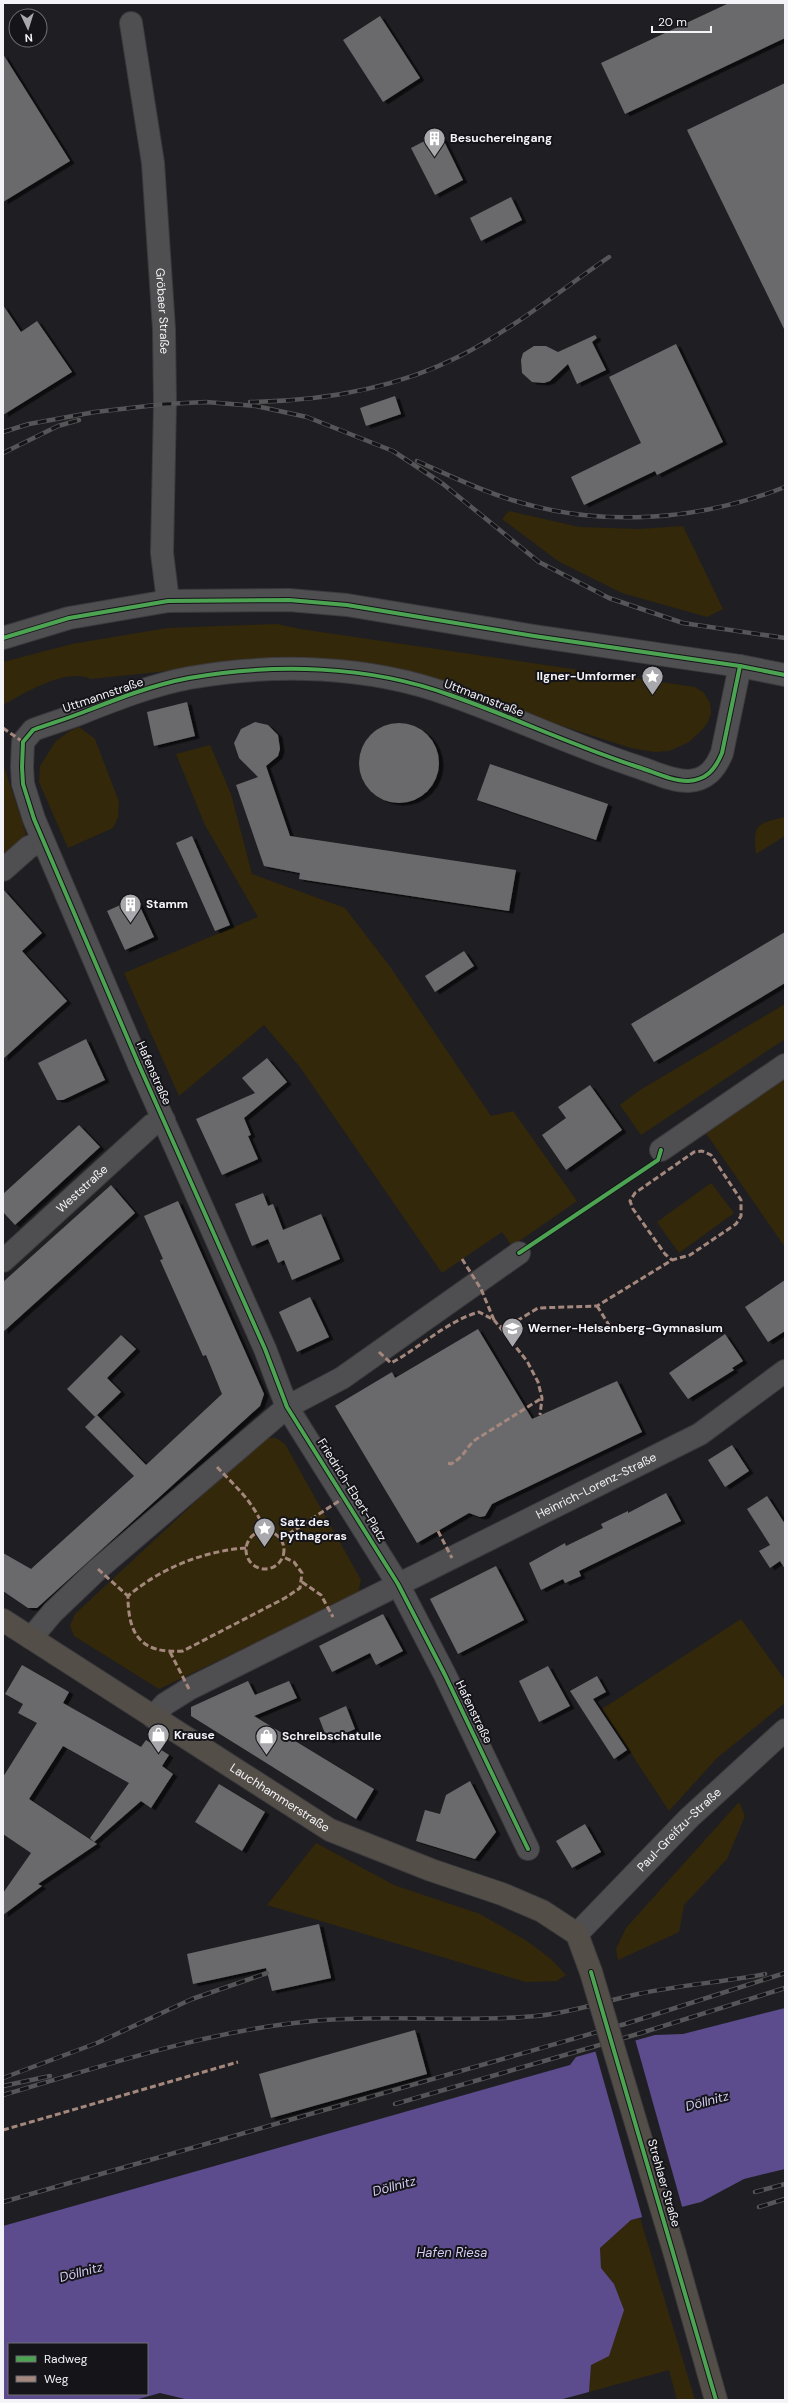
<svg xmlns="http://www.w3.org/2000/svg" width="788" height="2403" font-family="'DM Sans',sans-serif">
  <defs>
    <filter id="shadow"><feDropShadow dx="4.5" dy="2.5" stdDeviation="0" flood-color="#0009"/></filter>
  </defs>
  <rect width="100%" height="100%" fill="#1f1e22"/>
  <g fill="#33280a">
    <path d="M509 511 579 527 639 529 683 526 723 609 707 617 622 593 558 561 502 519Z"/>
    <path d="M277 624 300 629 695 687 704 693 710 703 711 713 708 722 703 729 689 742 669 751 654 752 631 748 528 715 461 690 196 668 91 679C67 667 24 693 3 705V662L72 644 167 628Z"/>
    <path d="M79 727 95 739 119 802 118 817 113 828 68 848 39 782 40 766 56 741 70 731Z"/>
    <path d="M210 745 231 794 252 874 345 908 391 968 491 1116 513 1111 577 1201 512 1246 502 1232 442 1273 300 1067 264 1025 179 1096 124 973 258 917 205 825 176 754Z"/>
    <path d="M3 764 26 833 20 845 3 856Z"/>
    <path d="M785 817V836L756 854C753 824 756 824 785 817Z"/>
    <path d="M785 1004V1039L641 1135 620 1105 640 1090Z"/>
    <path d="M785 1075V1247L705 1132Z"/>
    <path d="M711 1183 734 1213 679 1253 657 1222Z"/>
    <path d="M264 1438H276L285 1444 361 1580 358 1594 159 1689 74 1636 70 1626 75 1614Z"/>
    <path d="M741 1619 785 1680V1703L717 1758 669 1811 602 1709Z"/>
    <path d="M739 1802 745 1816 727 1859 684 1905 679 1932 618 1960 616 1949 626 1928Z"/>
    <path d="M316 1843 394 1885 480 1914 527 1941 551 1959 566 1975 557 1981 526 1982 267 1905Z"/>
    <path d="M640 2218 695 2400H677L669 2370 589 2392 591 2365 614 2284 601 2268 600 2248 631 2220Z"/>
  </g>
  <path fill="#5c4c8d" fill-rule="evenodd" d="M785 2008V2169L744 2179 701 2202 631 2220 600 2248 601 2268 614 2284 624 2310 609 2356 591 2365 589 2392 559 2400H189L160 2393 135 2400H3V2226L570 2065 576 2057 655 2035 683 2034ZM9 2344H147V2394H9Z"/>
  <path fill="#1f1e22" d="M635 2039 683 2210 643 2220 595 2050Z"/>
  <g fill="#6a6a6d" filter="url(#shadow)">
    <path d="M729 3H785V38L625 114 601 63Z"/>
    <path d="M380 16 420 78 383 102 343 40Z"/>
    <path d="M3 54 70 161 3 202Z"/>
    <path d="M785 83V331L687 130Z"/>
    <path d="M440 133 463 180 435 195 411 148Z"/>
    <path d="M511 197 522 220 481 241 470 218Z"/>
    <path d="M3 305 21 332 37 321 72 372 3 415Z"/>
    <path d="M595 335 597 338 592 342 606 370 577 384 568 364 550 381 544 383 532 382 522 373 521 360 523 353 534 346H546L558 352Z"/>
    <path d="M676 344 723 442 657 475 655 471 584 505 571 477 641 443 609 377Z"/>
    <path d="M395 396 401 414 366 426 360 408Z"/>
    <path d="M187 702 195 736 154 746 147 712Z"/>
    <path d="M255 722 268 725 278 735 280 749 278 756 266 766 290 836 516 870 509 911 299 879 300 873 264 866 236 785 258 777 239 758 234 743 241 729Z"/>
    <circle cx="399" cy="763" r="40"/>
    <path d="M490 764 608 804 596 840 477 800Z"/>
    <path d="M192 836 230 925 215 931 176 843Z"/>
    <path d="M3 889 42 933 22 951 67 1001 3 1059Z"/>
    <path d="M136 898 154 937 125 950 107 911Z"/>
    <path d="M785 932V983L654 1062 631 1024Z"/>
    <path d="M464 951 474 966 435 992 425 976Z"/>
    <path d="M86 1039 105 1080 63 1100H57L38 1063Z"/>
    <path d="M267 1058 287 1082 244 1118 251 1135 248 1136 258 1159 222 1175 196 1119 255 1093 242 1078Z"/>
    <path d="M590 1085 622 1130 566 1170 542 1135 566 1118 558 1107Z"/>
    <path d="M79 1125 100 1147 15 1225 3 1212V1194Z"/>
    <path d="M111 1185 135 1213 3 1332V1282Z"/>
    <path d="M263 1193 268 1206 273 1204 283 1230 321 1214 340 1259 292 1280 284 1260 278 1263 268 1239 252 1246 235 1204Z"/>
    <path d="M178 1201 264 1394 260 1406 37 1608H28L3 1591V1553L31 1569 134 1476 85 1427 97 1415 146 1465 222 1394 206 1355 203 1356 160 1260 163 1259 144 1216Z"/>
    <path d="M785 1280V1331L768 1342 745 1307Z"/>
    <path d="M310 1297 329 1337 297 1352 279 1312Z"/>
    <path d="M478 1329 532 1419 617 1381 642 1432 492 1504 485 1516 480 1517 469 1513 417 1543 335 1406 392 1372 395 1378Z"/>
    <path d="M725 1334 743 1361 732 1368 734 1370 688 1399 669 1373Z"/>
    <path d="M121 1335 136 1349 107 1378 121 1392 95 1417 67 1389Z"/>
    <path d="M732 1445 749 1471 725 1487 708 1460Z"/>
    <path d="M666 1493 681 1521 579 1571 581 1576 565 1583 563 1579 541 1590 529 1563 565 1543 566 1546 603 1528 601 1524 628 1511V1513Z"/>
    <path d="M767 1496 785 1524V1569L780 1561 770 1568 759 1551 770 1545 747 1509Z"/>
    <path d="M496 1566 524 1620 458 1654 430 1599Z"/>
    <path d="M383 1614 403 1651 376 1665 370 1653 332 1672 319 1646Z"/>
    <path d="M22 1665 69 1692 63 1703 141 1747 146 1740 169 1755 162 1766 173 1774 151 1808 141 1801 94 1842 90 1838 129 1783 63 1746 29 1799 97 1844 38 1884 42 1886 3 1915V1893L31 1853 3 1834V1777L37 1723 18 1713 23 1704 5 1694Z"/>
    <path d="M548 1666 570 1706 539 1722 519 1681Z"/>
    <path d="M597 1676 606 1692 593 1699 627 1750 614 1759 570 1691Z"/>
    <path d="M248 1681 255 1695 289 1681 297 1698 254 1716 374 1789 356 1819 191 1716V1707Z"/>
    <path d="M346 1706 355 1729 328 1741 319 1718Z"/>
    <path d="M470 1781 496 1832 475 1859 416 1841 425 1810 440 1814 446 1795Z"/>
    <path d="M219 1784 265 1812 242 1851 195 1822Z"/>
    <path d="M585 1824 601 1852 572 1868 556 1841Z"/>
    <path d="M319 1924 331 1978 272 1991 266 1968 193 1984 187 1954Z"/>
    <path d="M415 2030 427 2074 271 2118 259 2074Z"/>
  </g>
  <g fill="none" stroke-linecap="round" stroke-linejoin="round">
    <defs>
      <g id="minor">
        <path id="s1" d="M131 23 153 163 164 329 165 404 162 553 168 601"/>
        <path d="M3 638 69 618 168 601 289 600 347 605 534 636 740 666 785 675"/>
        <path d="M3 870 29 847 43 841"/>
        <path d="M661 1150 785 1065"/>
        <path id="s2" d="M3 1261 152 1125 164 1120"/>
        <path d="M31 1638 53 1612 98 1569 287 1407 342 1378 519 1253"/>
        <path id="s3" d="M153 1717 165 1704 189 1689 700 1434 785 1371"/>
        <path d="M528 1849 445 1675 398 1584 287 1407 265 1349 139 1065 34 819 23 784 22 767 23 742 33 730C49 724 66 719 81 713 117 699 152 685 189 678 274 663 368 665 450 695 513 717 574 746 638 767 654 772 671 781 688 781 706 780 715 770 722 753L740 666"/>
      </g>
      <g id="secondary">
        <path id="s4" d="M577 1934 689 1818 785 1730"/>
      </g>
      <g id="primary">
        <path id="s5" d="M3 1620 330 1830 431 1870 502 1894 542 1911 577 1934 591 1972"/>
        <path d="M675 2254 716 2400"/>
      </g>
    </defs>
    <use href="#minor" stroke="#3c3a3e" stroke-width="24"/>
    <use href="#secondary" stroke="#3c3a3e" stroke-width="24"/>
    <use href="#primary" stroke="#3c3a3e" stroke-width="24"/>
    <use href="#minor" stroke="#4f4e51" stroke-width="22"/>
    <use href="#secondary" stroke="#4f4e51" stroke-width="22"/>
    <use href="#primary" stroke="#534f48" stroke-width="22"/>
    <defs>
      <g id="rail">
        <path d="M250 402C323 401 395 389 460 356 513 329 561 290 609 257"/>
        <path d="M3 432 29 424 95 412 165 404 206 402 256 406 307 417 393 451 443 484 539 562 609 598 683 623 785 638"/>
        <path d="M3 453 58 426 79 420"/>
        <path d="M417 461C448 475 479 490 512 500 600 528 699 521 785 487"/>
        <path d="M3 2078 97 2043 192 1999 267 1973"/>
        <path d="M3 2086 50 2076"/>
        <path d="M3 2095C103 2066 210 2030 313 2021 387 2014 462 2023 536 2016 571 2013 604 2001 638 1994 680 1985 723 1982 765 1974"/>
        <path d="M395 2104 641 2033 785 1988"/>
        <path d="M755 2192 785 2184"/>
        <path d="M3 2202 625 2024 785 1973"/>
        <path d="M759 2207 785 2199"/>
      </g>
    </defs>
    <use href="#rail" stroke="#565558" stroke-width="4.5"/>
    <use href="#rail" stroke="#151419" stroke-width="3" stroke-dasharray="9" stroke-linecap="butt"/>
    <defs>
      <path id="primary-bridge" d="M591 1972 675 2254"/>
    </defs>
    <use href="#primary-bridge" stroke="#3c3a3e" stroke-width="24" stroke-linecap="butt"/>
    <use href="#primary-bridge" stroke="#534f48" stroke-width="22"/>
    <g stroke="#a5887d" stroke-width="3" stroke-dasharray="6 3" stroke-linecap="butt">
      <path d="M3 728 23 742"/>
      <path d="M462 1259 481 1289 494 1320"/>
      <path d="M597 1306 609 1325"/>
      <path d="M500 1327 515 1322 538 1308 597 1306 672 1260 690 1255 736 1224 741 1216V1200L711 1155 702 1151 694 1152 635 1193 630 1201 633 1209 665 1254 672 1260"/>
      <path d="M379 1352 391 1363C421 1347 447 1321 479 1312L494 1320 527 1361 538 1382 542 1398 540 1415"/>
      <path d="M448 1463 451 1464C465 1456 464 1450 475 1440L542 1398"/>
      <path d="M217 1467C235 1486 257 1505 264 1531"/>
      <circle cx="265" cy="1550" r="19"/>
      <path d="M438 1531 452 1558"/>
      <path d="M281 1539 345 1497"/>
      <path d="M246 1548C203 1551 161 1568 128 1596 128 1636 142 1654 183 1651L285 1598 300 1588 302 1573 294 1562 283 1557"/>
      <path d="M98 1569 128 1596"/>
      <path d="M302 1582 321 1595 333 1617"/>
      <path d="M170 1652 189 1689"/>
      <path d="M3 2130 238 2062"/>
    </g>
    <defs>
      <g id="cycleway">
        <path d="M3 638 69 618 168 601 289 600 347 605 534 636 740 666 785 675"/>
        <path d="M519 1253 658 1160 661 1150"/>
        <path d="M528 1849 445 1675 398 1584 287 1407 265 1349 139 1065 34 819 23 784 22 767 23 742 33 730C49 724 66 719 81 713 117 699 152 685 189 678 274 663 368 665 450 695 513 717 574 746 638 767 654 772 671 781 688 781 706 780 715 770 722 753L740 666"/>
        <path d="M591 1972 716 2400"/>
      </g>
    </defs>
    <use href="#cycleway" stroke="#151419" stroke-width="6"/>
    <use href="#cycleway" stroke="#4ca352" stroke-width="4"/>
  </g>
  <defs>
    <symbol id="building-pin" viewBox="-11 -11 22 30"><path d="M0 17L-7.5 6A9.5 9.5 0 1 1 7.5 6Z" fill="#a9a8ac" stroke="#151419"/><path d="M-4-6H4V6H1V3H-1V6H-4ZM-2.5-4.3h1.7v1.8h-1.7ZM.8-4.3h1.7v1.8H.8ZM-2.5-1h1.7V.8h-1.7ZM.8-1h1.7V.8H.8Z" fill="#fff"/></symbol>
    <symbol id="sight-pin" viewBox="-11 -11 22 30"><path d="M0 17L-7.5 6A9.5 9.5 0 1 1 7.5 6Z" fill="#a9a8ac" stroke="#151419"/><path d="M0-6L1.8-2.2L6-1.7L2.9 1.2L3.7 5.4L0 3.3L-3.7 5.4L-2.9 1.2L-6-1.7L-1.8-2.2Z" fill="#fff"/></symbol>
    <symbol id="school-pin" viewBox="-11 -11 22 30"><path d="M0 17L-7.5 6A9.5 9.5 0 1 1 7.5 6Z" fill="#a9a8ac" stroke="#151419"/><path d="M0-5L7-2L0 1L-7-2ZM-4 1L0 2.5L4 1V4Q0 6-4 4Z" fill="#fff"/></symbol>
    <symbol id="shop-pin" viewBox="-11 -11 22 30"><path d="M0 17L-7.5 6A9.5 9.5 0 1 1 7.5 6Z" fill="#a9a8ac" stroke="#151419"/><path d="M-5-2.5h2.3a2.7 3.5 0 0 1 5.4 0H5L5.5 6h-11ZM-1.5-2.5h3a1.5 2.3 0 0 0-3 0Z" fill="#fff"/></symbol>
  </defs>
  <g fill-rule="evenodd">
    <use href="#building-pin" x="422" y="126" width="25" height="34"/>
    <use href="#sight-pin" x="640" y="664" width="25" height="34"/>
    <use href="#building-pin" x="118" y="892" width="25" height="34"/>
    <use href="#school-pin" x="500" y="1316" width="25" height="34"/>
    <use href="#sight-pin" x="252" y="1516" width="25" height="34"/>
    <use href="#shop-pin" x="146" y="1722" width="25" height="34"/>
    <use href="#shop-pin" x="254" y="1724" width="25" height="34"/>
  </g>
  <g text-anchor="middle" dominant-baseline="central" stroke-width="4" stroke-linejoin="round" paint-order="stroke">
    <g font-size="12" font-weight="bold" fill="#f4f3f7" stroke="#151419" text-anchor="start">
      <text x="450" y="138">Besuchereingang</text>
      <text x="636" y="676" text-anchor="end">Ilgner-Umformer</text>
      <text x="146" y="904">Stamm</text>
      <text x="528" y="1328">Werner-Heisenberg-Gymnasium</text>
      <text x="280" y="1522">Satz des<tspan x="280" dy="14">Pythagoras</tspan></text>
      <text x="174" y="1735">Krause</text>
      <text x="282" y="1736">Schreibschatulle</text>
    </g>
    <g font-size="12" fill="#f4f3f7" stroke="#151419">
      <text stroke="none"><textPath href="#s1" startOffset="290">Gröbaer Straße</textPath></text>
      <text transform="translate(103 695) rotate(-19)">Uttmannstraße</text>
      <text transform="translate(484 698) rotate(21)">Uttmannstraße</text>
      <text transform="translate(154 1073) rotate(66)">Hafenstraße</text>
      <text stroke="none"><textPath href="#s2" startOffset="107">Weststraße</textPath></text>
      <text stroke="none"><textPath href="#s3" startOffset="501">Heinrich-Lorenz-Straße</textPath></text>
      <text transform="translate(352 1490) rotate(58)">Friedrich-Ebert-Platz</text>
      <text transform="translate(474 1712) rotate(64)">Hafenstraße</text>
      <text stroke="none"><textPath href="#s5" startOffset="329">Lauchhammerstraße</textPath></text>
      <text stroke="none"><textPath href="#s4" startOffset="146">Paul-Greifzu-Straße</textPath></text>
      <text transform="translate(664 2183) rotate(74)">Strehlaer Straße</text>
    </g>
    <g font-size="13" font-style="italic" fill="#d4ccf6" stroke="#151419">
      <text transform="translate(707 2101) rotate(-15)">Döllnitz</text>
      <text transform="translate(394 2186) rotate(-15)">Döllnitz</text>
      <text x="452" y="2252">Hafen Riesa</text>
      <text transform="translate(81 2272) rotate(-15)">Döllnitz</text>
    </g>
  </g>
  <rect width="788" height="2403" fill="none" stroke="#f4f3f7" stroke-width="8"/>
  <rect x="8" y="2343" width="140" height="52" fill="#151419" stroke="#6e6d72"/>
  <rect x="16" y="2356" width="20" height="6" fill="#4ca352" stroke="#6e6d72"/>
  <text x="44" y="2363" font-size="12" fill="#f4f3f7">Radweg</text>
  <rect x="16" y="2376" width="20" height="6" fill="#a5887d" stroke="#6e6d72"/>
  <text x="44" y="2383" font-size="12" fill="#f4f3f7">Weg</text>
  <g transform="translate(28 28) rotate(176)"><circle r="19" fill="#151419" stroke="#6e6d72"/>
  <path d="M0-3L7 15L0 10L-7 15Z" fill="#a9a8ac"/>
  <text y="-6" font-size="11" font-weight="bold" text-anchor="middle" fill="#f4f3f7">N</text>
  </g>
  <path d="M652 26v6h59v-6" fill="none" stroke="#f4f3f7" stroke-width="2"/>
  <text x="658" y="26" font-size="12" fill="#f4f3f7" stroke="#151419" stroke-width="3" paint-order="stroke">20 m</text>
</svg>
